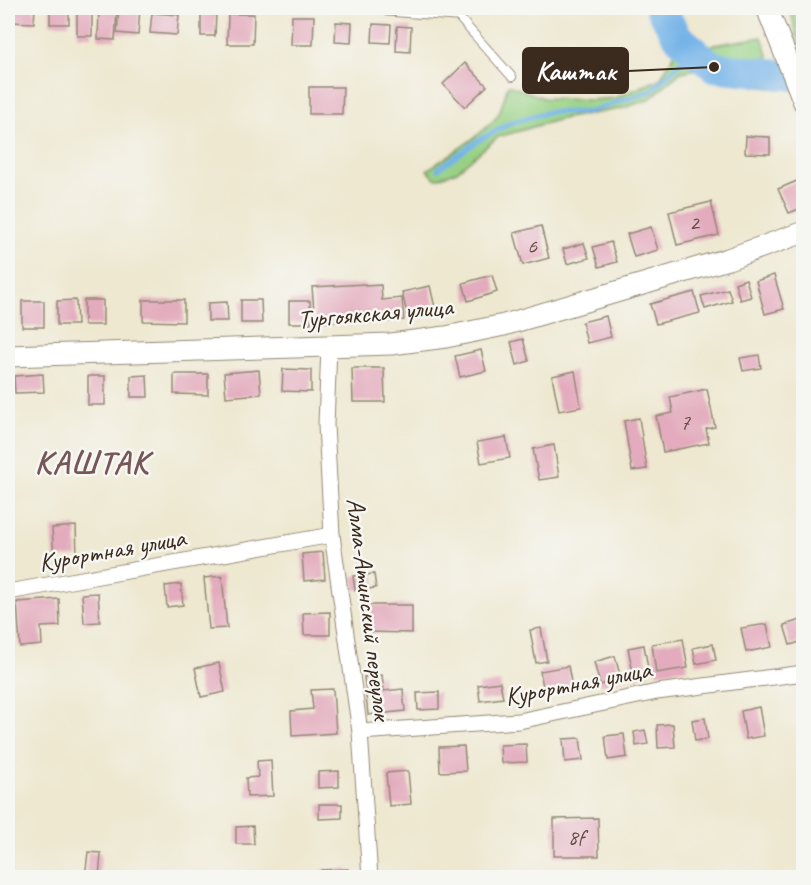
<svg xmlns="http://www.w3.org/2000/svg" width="811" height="885" font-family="Caveat,sans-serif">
  <rect width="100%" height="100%" fill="#f6f6f2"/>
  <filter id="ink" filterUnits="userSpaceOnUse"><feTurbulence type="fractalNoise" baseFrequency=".0167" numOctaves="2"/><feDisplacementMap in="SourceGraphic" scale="12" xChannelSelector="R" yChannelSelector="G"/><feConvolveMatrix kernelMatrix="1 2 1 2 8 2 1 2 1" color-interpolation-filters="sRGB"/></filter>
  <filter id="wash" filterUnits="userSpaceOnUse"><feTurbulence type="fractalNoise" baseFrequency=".008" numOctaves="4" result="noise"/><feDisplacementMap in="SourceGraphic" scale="24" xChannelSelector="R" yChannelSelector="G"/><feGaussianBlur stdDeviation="1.35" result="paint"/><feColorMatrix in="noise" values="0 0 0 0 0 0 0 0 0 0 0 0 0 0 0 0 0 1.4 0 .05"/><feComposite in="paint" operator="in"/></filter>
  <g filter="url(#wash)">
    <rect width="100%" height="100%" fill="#eee8d0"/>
    <g fill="#98d184" stroke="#6a7e51" stroke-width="1.5">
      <path d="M648 8H669L700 47 762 37 779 89 754 86 698 69 681 72 648 100 620 109 561 119 498 137 457 171 436 179 427 170C445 158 490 130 499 113 503 104 505 94 508 85L544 98 591 100 615 98 660 79 677 50 665 35Z"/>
      <path d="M790 8H803V62Z"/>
    </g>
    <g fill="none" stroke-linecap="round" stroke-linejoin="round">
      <path stroke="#75b3e8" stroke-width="5" d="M438 169 479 140 512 122 548 112H588L651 91 681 62 714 67"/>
      <path stroke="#75b3e8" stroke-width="30" d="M660 8 678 37 714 67 804 77"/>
    </g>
    <g id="blocks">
      <g fill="#e3abbd">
        <path d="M8 8H35L34 23 8 22Z"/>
        <rect x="50" y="8" width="19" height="16"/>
        <rect x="77" y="8" width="15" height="28"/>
        <path d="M99 8H117L115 40 98 39Z"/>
        <path d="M119 8 140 9 138 35 117 33Z"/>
        <rect x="487" y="8" width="23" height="4"/>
        <path d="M201 12 216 13 215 36H201Z"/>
        <path d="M152 13 179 15 177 35 150 33Z"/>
        <path d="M228 14H254L253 44H227Z"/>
        <path d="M292 16H314L313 45H291Z"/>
        <path d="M336 22 352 23 351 43 335 42Z"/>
        <path d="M373 24 391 25 390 43 372 42Z"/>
        <path d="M397 26 411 27 410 52 396 51Z"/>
        <path d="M465 63 487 86 465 107 443 84Z"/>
        <path d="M309 87H343L342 114H309Z"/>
        <path d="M746 136 770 137V154L745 153Z"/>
        <path d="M804 178V207L789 213 778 189Z"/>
        <path d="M711 202 719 235 677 245 669 212Z"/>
        <path d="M541 226 549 258 523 265 514 233Z"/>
        <path d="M651 227 658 250 634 257 627 234Z"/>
        <path d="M611 242 617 262 599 267 593 247Z"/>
        <path d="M584 243 589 258 567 264 563 249Z"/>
        <path d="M492 275 497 292 468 301 463 283Z"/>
        <path d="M774 275 784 309 765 314 756 281Z"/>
        <path d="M746 279 751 297 740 300 735 283Z"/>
        <path d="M365 284V286L381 285 382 300 402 298 404 320 369 323 368 310V320L315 323 312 287Z"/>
        <path d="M430 286 436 312 408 318 402 292Z"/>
        <path d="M728 289 732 301 705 309 701 296Z"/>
        <path d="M694 292 700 313 656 324 650 304Z"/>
        <path d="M76 300 77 325H57V301Z"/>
        <rect x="84" y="300" width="19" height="25"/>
        <path d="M143 300H184V322L143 321Z"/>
        <path d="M241 300H261L262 323H241Z"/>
        <rect x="22" y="301" width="22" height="26"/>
        <path d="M289 301H310L311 323H289Z"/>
        <path d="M227 302 228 321H208V303Z"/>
        <path d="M606 316 611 337 587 343 582 322Z"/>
        <path d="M523 339 529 361 517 365 511 342Z"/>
        <path d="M481 350 486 371 460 377 455 356Z"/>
        <path d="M759 355 761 368 743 371 740 358Z"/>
        <path d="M352 368H384L385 402H353Z"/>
        <path d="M283 369 311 370V392L282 391Z"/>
        <path d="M259 370 261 394 226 397 224 373Z"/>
        <path d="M575 371 581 407 559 411 552 376Z"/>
        <path d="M43 374 44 392 15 393 14 376Z"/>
        <path d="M174 374H208V395L174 394Z"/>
        <path d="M147 375 148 397H131V376Z"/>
        <rect x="88" y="376" width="17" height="29"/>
        <path d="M707 389 715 427 706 429 709 443 663 452 656 416 673 413 670 397Z"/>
        <path d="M639 418 647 469 632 471 624 421Z"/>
        <path d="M506 437 510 458 481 463 477 442Z"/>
        <path d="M554 445 559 477 539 480 533 449Z"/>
        <path d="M76 526 77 556 54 558 52 528Z"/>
        <path d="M323 552 325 579 304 581 302 554Z"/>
        <path d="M374 574 376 588 355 590 353 576Z"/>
        <path d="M222 576 227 628 209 629 204 578Z"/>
        <path d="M181 584 183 605 167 607 165 586Z"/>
        <path d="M98 593 100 622 84 623 82 594Z"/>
        <path d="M59 599 60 626 41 627 42 645 20 647 17 602Z"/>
        <path d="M365 605H412V633L365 632Z"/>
        <path d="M330 612V635H304L303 613Z"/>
        <path d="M804 619V641L790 645 784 625Z"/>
        <path d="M767 624 772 647 746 652 741 628Z"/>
        <path d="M541 628 547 661 536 663 530 630Z"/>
        <path d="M683 639 688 668 656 673 652 644Z"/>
        <path d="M713 644 716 660 696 664 693 648Z"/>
        <path d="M644 645 649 674 634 678 628 648Z"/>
        <path d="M615 656 621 679 600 685 594 662Z"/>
        <path d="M219 663 225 692 201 697 195 668Z"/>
        <path d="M568 666 572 687 544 692 540 671Z"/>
        <path d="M382 675 384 691 403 689 405 711 368 715 364 677Z"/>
        <path d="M500 682 503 698 480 701 478 685Z"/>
        <path d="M333 689 336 733 292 736 291 711 313 709 311 690Z"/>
        <path d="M439 692V709L418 710 417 693Z"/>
        <path d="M759 707 764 736 746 739 741 711Z"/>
        <path d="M705 718 708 739 695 741 692 720Z"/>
        <path d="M673 724 675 747 658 748 657 725Z"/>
        <path d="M645 730 648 744 636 746 634 732Z"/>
        <path d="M624 734 627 757 608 760 605 736Z"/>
        <path d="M580 738 583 760 565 762 563 739Z"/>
        <path d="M526 744 527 762 501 763 500 745Z"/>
        <path d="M464 746 466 771 440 772 439 747Z"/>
        <path d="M271 760 273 796 247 797 246 778 258 777 257 761Z"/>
        <path d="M339 771V787L318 788V772Z"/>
        <path d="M408 771 411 804 389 806 386 773Z"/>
        <path d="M319 804H342V818L319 819Z"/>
        <path d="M598 818 599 856H554V819Z"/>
        <path d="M253 826 254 844H236V827Z"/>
        <path d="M88 852 101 853 99 878H85Z"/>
        <path d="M348 869V878H321V870Z"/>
      </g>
    </g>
  </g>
  <g filter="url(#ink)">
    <use href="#blocks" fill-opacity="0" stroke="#948977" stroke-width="1.5"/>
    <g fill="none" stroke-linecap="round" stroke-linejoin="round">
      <defs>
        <path id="lane" d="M455 13 512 77"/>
        <g id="street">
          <path d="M388 8 455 13"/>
          <path d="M329 346 326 425 332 535 360 732 370 878"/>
          <path d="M8 592 332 535"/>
          <path d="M360 732 519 721 657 692 804 673"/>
        </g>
        <g id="secondary">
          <path d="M767 8 804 102"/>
          <path d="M8 356 391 344 446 337 504 325 728 259 804 232"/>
        </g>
      </defs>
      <use href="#lane" stroke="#948977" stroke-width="10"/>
      <use href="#street" stroke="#948977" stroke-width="17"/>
      <use href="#secondary" stroke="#948977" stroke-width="23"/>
      <use href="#lane" stroke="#fff" stroke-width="8"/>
      <use href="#street" stroke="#fff" stroke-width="15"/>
      <use href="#secondary" stroke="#fff" stroke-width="21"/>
    </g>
  </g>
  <g text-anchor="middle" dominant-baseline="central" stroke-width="5" stroke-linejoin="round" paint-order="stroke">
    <g font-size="22" fill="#654a46">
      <text x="694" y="223">2</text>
      <text x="532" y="246">6</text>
      <text x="685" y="422">7</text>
      <text x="576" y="837">8f</text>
    </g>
    <g font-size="26" fill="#3b2a1e" stroke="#f6f6f2">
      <text transform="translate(375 313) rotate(-5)">Тургоякская улица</text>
      <text transform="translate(112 550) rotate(-10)">Курортная улица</text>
      <text transform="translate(369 609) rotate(83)">Алма-Атинский переулок</text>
      <text transform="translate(578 683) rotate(-11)">Курортная улица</text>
    </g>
    <g font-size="32" font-weight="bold" letter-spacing="1.5" fill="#765756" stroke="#f6f6f2">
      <text x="92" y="462">КАШТАК</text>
    </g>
  </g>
  <path fill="none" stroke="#3b2a1e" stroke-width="2" d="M714 67L628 71"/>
  <circle fill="#3b2a1e" stroke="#f6f6f2" stroke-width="2" cx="714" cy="67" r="6"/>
  <rect fill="#3b2a1e" stroke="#3b2a1e" stroke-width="2" x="523" y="48" width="105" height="45" rx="6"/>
  <g font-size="27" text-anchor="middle" font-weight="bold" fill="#fff">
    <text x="576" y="80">Каштак</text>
  </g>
  <rect width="811" height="885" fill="none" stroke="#f6f6f2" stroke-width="30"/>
</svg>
